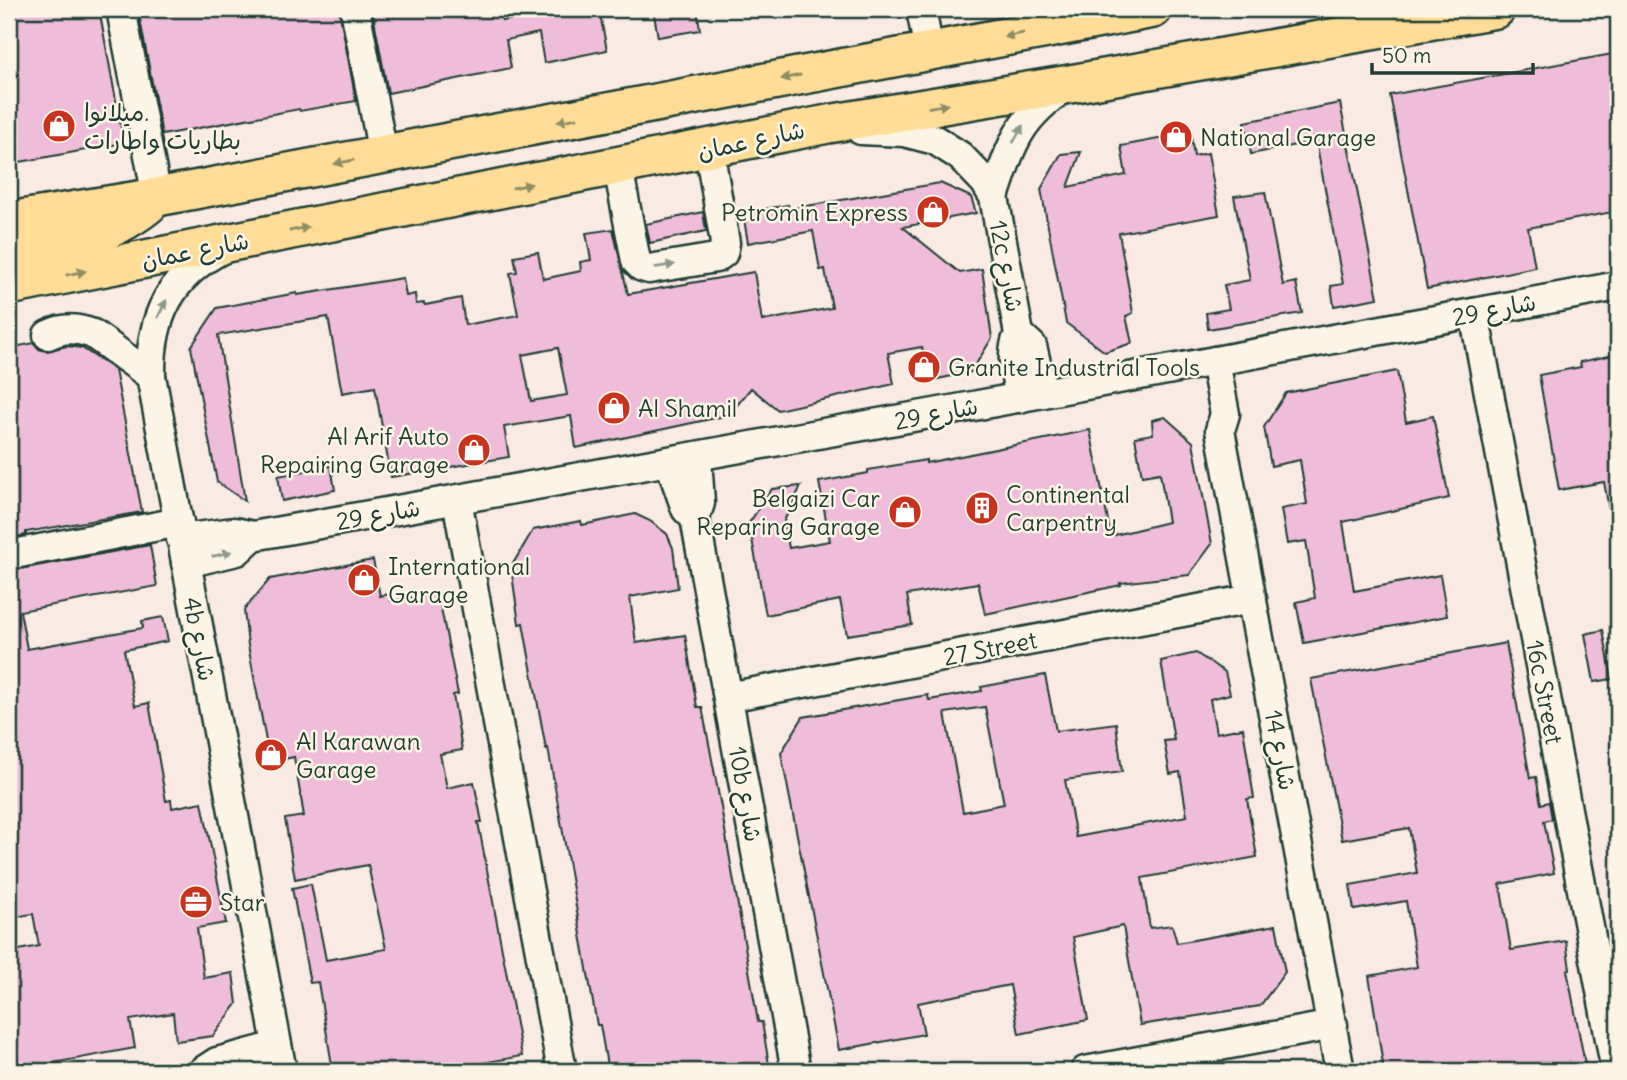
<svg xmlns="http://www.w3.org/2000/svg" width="1627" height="1080" font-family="Delius,'Playpen Sans Arabic',sans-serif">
  <rect width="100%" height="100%" fill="#f9eae3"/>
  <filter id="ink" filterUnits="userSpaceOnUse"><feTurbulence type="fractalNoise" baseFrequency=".0143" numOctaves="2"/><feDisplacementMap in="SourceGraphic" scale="14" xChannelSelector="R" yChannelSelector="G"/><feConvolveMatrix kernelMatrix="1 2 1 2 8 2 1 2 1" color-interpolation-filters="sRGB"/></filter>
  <g filter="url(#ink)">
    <g fill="#efbcd9" stroke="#1f3d34" stroke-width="2" fill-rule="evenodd">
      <path d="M9 9H99L124 143 9 164Z"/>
      <path d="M138 9H339L356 101 300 111 299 109 162 135Z"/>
      <path d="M372 9H500L502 21 535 15 534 9H599L607 50 544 63 539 33 506 40 511 68 388 93Z"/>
      <path d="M653 9H697L700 30 658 37Z"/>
      <path d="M1618 53V211L1528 228 1535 267 1427 289 1390 95Z"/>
      <path d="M1340 103 1378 298 1334 306 1331 286 1343 284 1316 141 1251 154 1245 122Z"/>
      <path d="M1190 131 1194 156 1208 153 1219 215 1119 233 1133 313 1126 316 1132 343 1105 352 1066 323 1041 189 1061 154 1081 152 1068 187 1126 175 1121 146 1164 138V136Z"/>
      <path d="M940 183 971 197 976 213 903 227 960 273 982 269 992 338 971 372 928 381 922 347 888 353 894 384 778 410 751 388 729 415 576 448 571 416 504 427 509 457 391 477 375 387 342 393 328 317 218 335 245 501 217 482 191 347 217 308 297 293V295L403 278 406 296 415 294 416 304 424 303 425 305 461 298 465 325 518 315 510 273 517 272 514 256 538 252 543 279 581 271 580 262 591 260 586 233 613 229 628 294 754 272 762 321 832 308 825 269 820 270 813 231 748 243 743 213 788 205 789 209ZM558 348 567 395 531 401 522 355Z"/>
      <path d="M1265 192 1283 285 1296 282 1302 313 1208 329 1206 313 1229 309 1224 285 1250 280 1234 196Z"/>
      <path d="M703 212 706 231 650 243 646 224Z"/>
      <path d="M34 343 39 349 46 351 67 346 82 348 115 370 142 512 26 532V535L9 538V348Z"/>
      <path d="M1618 354V514H1610L1604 482 1559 490 1539 375 1581 367 1580 362Z"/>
      <path d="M1397 371 1406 422 1433 416 1449 498 1343 522 1354 591 1440 575 1447 616 1304 643 1296 602 1315 598 1306 541 1287 544 1281 509 1307 504 1300 460 1271 466 1264 427 1286 393Z"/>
      <path d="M1165 417 1193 442 1212 544 1189 575 1120 583 1121 585 985 614 978 583 907 595 912 625 847 635 840 600 766 615 749 523 772 489 801 486 784 521 789 548 830 541 819 482 868 473V470L926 460V463L1090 430 1111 536 1168 522 1160 473 1142 476 1135 437 1153 434 1152 420Z"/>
      <path d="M331 466 335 490 282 501 278 476Z"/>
      <path d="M635 514 650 521 667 534 673 548 678 588 630 597 636 643 685 635 697 707H702L721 807 758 1022H762L770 1071H608L600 1025H597L548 748 546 749 523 623 519 624 511 567 533 530 581 521 582 525Z"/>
      <path d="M150 545 157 586 20 611 27 649 143 628 142 621 163 617 168 641 124 650 135 706 149 703 166 801 171 800 172 808 202 802 226 923 197 928 204 978 233 973 237 1004 213 1036 176 1041 173 1013 130 1020 135 1048 42 1065V1068L27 1071H9V952L39 946 33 914 9 918V571Z"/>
      <path d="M373 560 380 596 389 594 391 601 438 593 458 694 453 695 462 750 440 754 447 788 474 782 482 822H478L522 1056 437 1071H333L318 982 310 983 292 888 311 884 326 960 386 949 368 865 295 879 285 819 304 816 294 757 270 762 248 645 244 610 270 579Z"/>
      <path d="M1603 630 1612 679 1594 682 1585 634Z"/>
      <path d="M1506 643 1530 778 1536 777 1541 804 1549 802 1552 819 1544 821 1554 873 1500 884 1511 950 1566 941 1570 969 1567 970 1585 1064 1549 1071H1384L1369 976 1417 967 1406 901 1354 910 1350 885 1417 873 1409 828 1342 840 1311 679Z"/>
      <path d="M1196 653 1225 672 1230 694 1210 699 1216 733 1243 728 1254 798 1247 799 1257 857 1142 878 1150 928 1172 925 1177 943 1276 925 1285 972 1260 1006 1140 1025 1123 926 1073 937 1088 1020 1019 1034 1010 985 918 1003 924 1034 839 1050 781 753 803 717 928 695 929 700 982 691 981 687 1045 675 1056 731 1116 723 1122 772 1065 780 1076 837 1187 816 1180 772 1170 774 1164 741 1174 740 1161 661ZM985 707 1004 804 963 812 945 713Z"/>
    </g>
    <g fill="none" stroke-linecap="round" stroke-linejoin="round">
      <defs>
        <g id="minor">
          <path d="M121 9 157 197"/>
          <path d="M355 9 383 154"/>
          <path d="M921 9 929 51"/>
          <path d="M861 130 904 132 935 140 960 156 985 182 994 197 1019 334C1009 354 1016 376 1020 398"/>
          <path d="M618 167 636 261 642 267 649 269 716 258 723 253 725 243 709 149"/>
          <path d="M994 197C1011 145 1018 118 1067 86"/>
          <path d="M224 248C170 275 150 318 151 376L282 1071"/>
          <path d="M1474 313 1616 1071"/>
          <path d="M1019 334 1032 346 1043 393"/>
          <path d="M48 335C64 327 77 328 93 334L151 376"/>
          <path d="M1215 361 1225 414 1220 430 1340 1071"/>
          <path d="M697 458 700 503 695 518 796 1071"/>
          <path d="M670 463 686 509 695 518"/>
          <path d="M457 500 562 1071"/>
          <path d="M181 539 234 532 253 536C709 456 1163 371 1618 286"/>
          <path d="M9 555 179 522"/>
          <path d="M186 563 237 551 253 536"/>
          <path d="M728 697 1252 599"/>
          <path d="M203 1071 217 1062 277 1046"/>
          <path d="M1085 1071 1333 1025"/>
        </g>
        <g id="major">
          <path d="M9 221 157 197 1153 9"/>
          <path d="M9 255C60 246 107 238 148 205"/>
          <path d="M9 286 828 124 1070 84 1496 9"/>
        </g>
      </defs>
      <use href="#minor" stroke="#1f3d34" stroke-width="33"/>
      <use href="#major" stroke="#1f3d34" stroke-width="42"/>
      <use href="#minor" stroke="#fcf5e5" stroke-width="28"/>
      <use href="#major" stroke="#ffdd96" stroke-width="37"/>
    </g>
    <defs><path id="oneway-solid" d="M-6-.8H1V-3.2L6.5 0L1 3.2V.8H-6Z" transform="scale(1.75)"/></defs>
    <g fill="#8f8d65">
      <use href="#oneway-solid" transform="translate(1014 35) rotate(169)"/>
      <use href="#oneway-solid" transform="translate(791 77) rotate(169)"/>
      <use href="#oneway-solid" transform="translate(938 106) rotate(-9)"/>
      <use href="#oneway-solid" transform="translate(567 120) rotate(169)"/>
      <use href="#oneway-solid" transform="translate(344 162) rotate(169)"/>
      <use href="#oneway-solid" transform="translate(522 186) rotate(-11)"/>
      <use href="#oneway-solid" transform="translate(299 229) rotate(-11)"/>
      <use href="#oneway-solid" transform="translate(76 273) rotate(-11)"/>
    </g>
    <g fill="#8e998c">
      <use href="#oneway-solid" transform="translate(1018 134) rotate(-60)"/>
      <use href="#oneway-solid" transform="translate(665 266) rotate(-9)"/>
      <use href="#oneway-solid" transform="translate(162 309) rotate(-64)"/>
      <use href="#oneway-solid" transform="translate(222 554) rotate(-14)"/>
    </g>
  </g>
  <defs>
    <symbol id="shop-disc" viewBox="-11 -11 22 22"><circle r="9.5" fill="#c8321e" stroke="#fcf5e5"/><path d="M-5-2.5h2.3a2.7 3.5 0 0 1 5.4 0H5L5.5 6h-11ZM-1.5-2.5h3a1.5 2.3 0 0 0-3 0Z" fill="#fff"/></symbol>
    <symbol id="building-disc" viewBox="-11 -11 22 22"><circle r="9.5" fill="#c8321e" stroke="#fcf5e5"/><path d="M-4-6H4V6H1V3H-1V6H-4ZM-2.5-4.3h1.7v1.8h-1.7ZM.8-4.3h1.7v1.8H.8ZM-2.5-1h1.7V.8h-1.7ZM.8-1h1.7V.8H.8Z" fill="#fff"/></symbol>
    <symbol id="office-disc" viewBox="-11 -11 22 22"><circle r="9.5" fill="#c8321e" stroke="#fcf5e5"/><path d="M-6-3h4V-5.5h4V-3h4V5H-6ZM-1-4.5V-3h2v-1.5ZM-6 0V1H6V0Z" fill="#fff"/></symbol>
  </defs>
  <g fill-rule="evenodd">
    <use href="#shop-disc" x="40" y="107" width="38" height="38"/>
    <use href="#shop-disc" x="1157" y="118" width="38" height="38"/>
    <use href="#shop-disc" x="914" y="193" width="38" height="38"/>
    <use href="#shop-disc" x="905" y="348" width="38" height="38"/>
    <use href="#shop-disc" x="595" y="389" width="38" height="38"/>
    <use href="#shop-disc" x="455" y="431" width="38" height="38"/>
    <use href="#building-disc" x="963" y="489" width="38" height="38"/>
    <use href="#shop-disc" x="886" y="493" width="38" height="38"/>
    <use href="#shop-disc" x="345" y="561" width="38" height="38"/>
    <use href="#shop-disc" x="252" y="736" width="38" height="38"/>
    <use href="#office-disc" x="177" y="883" width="38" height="38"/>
  </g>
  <g text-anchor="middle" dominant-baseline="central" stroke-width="5" stroke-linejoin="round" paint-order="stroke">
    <g font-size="24" fill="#1f3d34" stroke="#fcf5e5" text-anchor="start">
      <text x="84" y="112">ميلانوا.<tspan x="84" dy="28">بطاريات واطارات</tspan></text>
      <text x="1200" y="137">National Garage</text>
      <text x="908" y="212" text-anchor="end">Petromin Express</text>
      <text x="948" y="367">Granite Industrial Tools</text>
      <text x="638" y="408">Al Shamil</text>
      <text x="449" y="436" text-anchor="end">Al Arif Auto<tspan x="449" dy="28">Repairing Garage</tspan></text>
      <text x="1006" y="494">Continental<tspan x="1006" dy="28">Carpentry</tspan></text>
      <text x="880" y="498" text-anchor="end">Belgaizi Car<tspan x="880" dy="28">Reparing Garage</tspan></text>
      <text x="388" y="566">International<tspan x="388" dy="28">Garage</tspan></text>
      <text x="296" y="741">Al Karawan<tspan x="296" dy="28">Garage</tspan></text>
      <text x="220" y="902">Star</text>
    </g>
    <g font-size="24" fill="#1f3d34" stroke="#fcf5e5">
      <text transform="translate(751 140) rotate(-12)">شارع عمان</text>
      <text transform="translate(195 250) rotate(-11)">شارع عمان</text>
      <text transform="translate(1007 266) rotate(79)">12c شارع</text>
      <text transform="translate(1494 309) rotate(-11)">شارع 29</text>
      <text transform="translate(936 413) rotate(-11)">شارع 29</text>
      <text transform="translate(378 514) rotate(-10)">شارع 29</text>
      <text transform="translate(200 639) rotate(79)">4b شارع</text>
      <text transform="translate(990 648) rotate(-11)">27 Street</text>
      <text transform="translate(1545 692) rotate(79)">16c Street</text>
      <text transform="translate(1281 750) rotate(79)">شارع 14</text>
      <text transform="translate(746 794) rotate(80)">10b شارع</text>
    </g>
  </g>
  <rect width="1627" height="1080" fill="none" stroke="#fcf5e5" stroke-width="35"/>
  <rect x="18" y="18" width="1592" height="1045" fill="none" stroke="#1f3d34" stroke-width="2.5" filter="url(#ink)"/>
  <path d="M1372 63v10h161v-10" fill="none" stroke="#1f3d34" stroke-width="3.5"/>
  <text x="1382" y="63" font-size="21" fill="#1f3d34" stroke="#fcf5e5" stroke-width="5" paint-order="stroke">50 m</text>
</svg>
